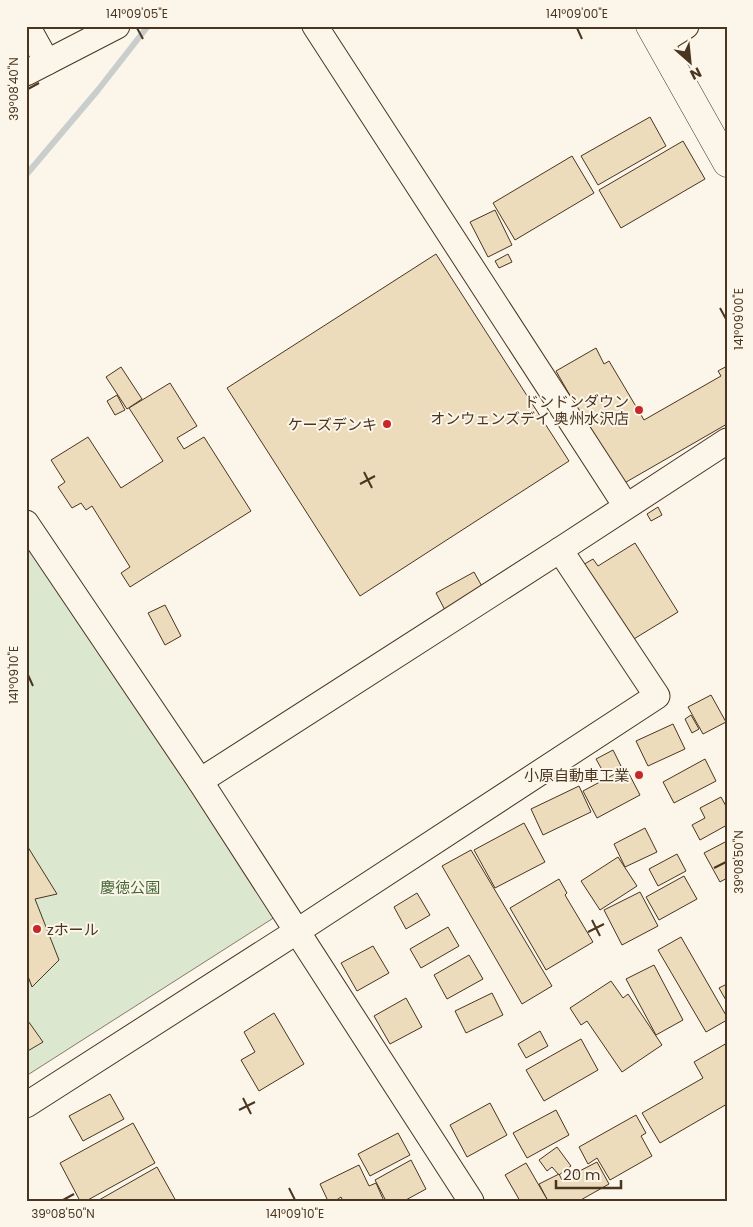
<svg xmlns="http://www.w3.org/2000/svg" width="753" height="1227" font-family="Poppins,'Noto Sans JP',sans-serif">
  <rect width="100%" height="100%" fill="#fbf6e9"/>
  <path fill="#dce7d0" stroke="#887966" d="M26 542 275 917 26 1076Z"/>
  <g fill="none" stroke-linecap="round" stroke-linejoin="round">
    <path stroke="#c9cecd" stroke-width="6" d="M26 175 98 90 148 26"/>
  </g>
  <g fill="#ecdcbc" stroke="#4a3520">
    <path d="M650 117 666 146 598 185 581 156Z"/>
    <path d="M683 141 705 179 621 228 599 190Z"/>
    <path d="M572 156 594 193 515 240 493 203Z"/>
    <path d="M495 210 512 245 488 257 470 222Z"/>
    <path d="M436 254 569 461 360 596 227 388Z"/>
    <path d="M508 254 512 262 499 268 495 261Z"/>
    <path d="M596 348 604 364 609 361 644 420 721 376 718 371 727 366V424L621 485 556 371Z"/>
    <path d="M121 367 142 399 127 409 106 377Z"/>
    <path d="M170 383 197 426 177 438 184 449 204 437 251 511 130 587 121 573 130 567 92 506 86 510 81 503 72 508 58 487 65 482 51 460 88 437 121 488 163 461 129 408Z"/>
    <path d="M117 395 125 410 115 415 107 401Z"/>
    <path d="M658 507 662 515 651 521 647 514Z"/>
    <path d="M635 543 678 612 624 645 576 569 593 559 598 566Z"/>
    <path d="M474 572 484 590 446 612 436 593Z"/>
    <path d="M165 605 181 636 165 645 148 613Z"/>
    <path d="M711 695 726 722 703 734 688 707Z"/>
    <path d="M691 715 699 729 692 733 685 719Z"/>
    <path d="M673 724 685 749 648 766 636 741Z"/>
    <path d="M613 750 621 766 605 775 596 759Z"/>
    <path d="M705 759 716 781 674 803 663 782Z"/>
    <path d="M626 768 640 795 597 818 583 791Z"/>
    <path d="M579 786 591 812 543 835 531 809Z"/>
    <path d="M721 797 727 808V825L700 840 692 825 705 818 700 808Z"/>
    <path d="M524 823 545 862 495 888 474 850Z"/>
    <path d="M645 828 657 852 625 867 614 844Z"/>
    <path d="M727 841V878L720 882 704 853Z"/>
    <path d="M26 844 57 894 35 899 59 960 32 987 26 971Z"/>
    <path d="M471 850 552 986 522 1004 442 866Z"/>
    <path d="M677 854 686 871 658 886 649 869Z"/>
    <path d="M618 857 637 886 600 910 581 881Z"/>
    <path d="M684 876 697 899 659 920 646 897Z"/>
    <path d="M559 879 567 893 565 895 593 942 546 970 510 908Z"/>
    <path d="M640 892 658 926 622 945 604 910Z"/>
    <path d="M417 893 430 915 406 929 394 907Z"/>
    <path d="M448 927 459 946 421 968 410 949Z"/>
    <path d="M681 937 727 1017V1020L706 1032 658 950Z"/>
    <path d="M373 946 389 973 357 991 341 963Z"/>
    <path d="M469 955 483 979 447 999 434 975Z"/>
    <path d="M654 965 683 1020 656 1035 626 979Z"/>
    <path d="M611 981 623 998 628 994 662 1045 622 1072 587 1021 581 1025 570 1008Z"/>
    <path d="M727 984V1002L719 988Z"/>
    <path d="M492 993 503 1015 466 1033 455 1011Z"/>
    <path d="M406 998 422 1027 390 1044 374 1016Z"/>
    <path d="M274 1013 304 1064 259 1091 241 1060 255 1052 244 1032Z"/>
    <path d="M26 1018 43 1042 26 1052Z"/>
    <path d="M540 1031 548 1046 526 1058 518 1044Z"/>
    <path d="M581 1039 598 1070 544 1101 526 1070Z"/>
    <path d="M727 1043V1104L660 1143 642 1113 703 1078 694 1062Z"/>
    <path d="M110 1094 124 1119 83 1141 69 1116Z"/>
    <path d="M490 1103 507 1135 467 1157 450 1125Z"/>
    <path d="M556 1110 569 1135 527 1158 513 1133Z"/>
    <path d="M636 1115 646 1133 641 1136 652 1156 610 1180 597 1158 588 1164 579 1147Z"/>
    <path d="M133 1123 155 1163 86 1201H80L60 1163Z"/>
    <path d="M398 1133 410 1155 370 1176 358 1154Z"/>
    <path d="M557 1147 571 1166 559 1175 552 1167 547 1171 539 1160Z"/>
    <path d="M411 1160 426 1189 404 1201H386L375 1180Z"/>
    <path d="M597 1162 609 1184 579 1201H548L539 1184 559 1174 562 1180Z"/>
    <path d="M526 1163 548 1201H520L505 1175Z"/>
    <path d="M359 1165 369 1186 376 1183 384 1201H343L341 1197 335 1201H328L320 1184Z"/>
    <path d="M157 1167 176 1201H100L99 1200Z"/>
  </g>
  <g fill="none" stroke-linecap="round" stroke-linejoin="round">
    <defs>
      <g id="minor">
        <path d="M27 26 47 62"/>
        <path d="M315 26 626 506"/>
        <path d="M659 43 686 26"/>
        <path d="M26 73 117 26"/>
        <path d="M26 523 200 781 471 1201"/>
        <path d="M200 781 560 550 727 441"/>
        <path d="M26 1105 296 932 657 696 560 550"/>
      </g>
      <path id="highway" d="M650 26 727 163"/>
    </defs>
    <use href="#minor" stroke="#4a3520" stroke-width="27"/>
    <use href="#highway" stroke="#4a3520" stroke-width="29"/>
    <use href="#minor" stroke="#fbf6e9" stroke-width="25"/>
    <use href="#highway" stroke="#fbf6e9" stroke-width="28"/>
  </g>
  <path fill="none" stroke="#4a3520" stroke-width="2" d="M137 28 143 39M577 28 582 39M28 89 39 83M720 308 726 319M364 472 372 488M360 484 375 476M28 675 33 686M714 868 726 862M592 920 600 936M588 932 604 924M243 1098 251 1114M239 1110 255 1102M289 1188 295 1200M63 1200 74 1194"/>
  <g fill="#c62828" stroke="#fbf6e9" stroke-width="2">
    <circle cx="639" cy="410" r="5"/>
    <circle cx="387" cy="424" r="5"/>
    <circle cx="639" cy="775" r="5"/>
    <circle cx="37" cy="929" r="5"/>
  </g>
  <g text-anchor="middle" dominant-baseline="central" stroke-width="4" stroke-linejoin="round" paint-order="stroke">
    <g font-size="15" fill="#4a3520" stroke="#fbf6e9" text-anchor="end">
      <text x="629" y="401">ドンドンダウン<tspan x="629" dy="17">オンウェンズデイ 奥州水沢店</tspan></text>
      <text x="377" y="424">ケーズデンキ</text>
      <text x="629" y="775">小原自動車工業</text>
      <text x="47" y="929" text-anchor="start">zホール</text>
    </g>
    <g font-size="15" fill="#436837" stroke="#fbf6e9">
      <text x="130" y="887">慶徳公園</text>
    </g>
  </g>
  <rect width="753" height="1227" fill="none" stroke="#fbf6e9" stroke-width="55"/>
  <g transform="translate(690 62) rotate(153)" stroke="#fbf6e9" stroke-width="4" paint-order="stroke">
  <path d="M0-4L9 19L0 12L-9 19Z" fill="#4a3520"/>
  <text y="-8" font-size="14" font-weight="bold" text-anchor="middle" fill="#4a3520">N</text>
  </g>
  <path d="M556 1180v8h65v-8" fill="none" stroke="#4a3520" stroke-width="2.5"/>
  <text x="563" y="1180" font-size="15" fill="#4a3520" stroke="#fbf6e9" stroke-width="4" paint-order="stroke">20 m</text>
  <rect x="28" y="28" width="698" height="1172" fill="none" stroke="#4a3520" stroke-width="2"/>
  <g font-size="12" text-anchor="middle" fill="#4a3520">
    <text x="137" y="18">141°09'05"E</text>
    <text x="577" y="18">141°09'00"E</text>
    <text transform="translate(14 89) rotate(-90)" y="4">39°08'40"N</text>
    <text transform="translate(739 319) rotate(-90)" y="4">141°09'00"E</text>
    <text transform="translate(14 675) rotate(-90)" y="4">141°09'10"E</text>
    <text transform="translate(739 862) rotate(-90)" y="4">39°08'50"N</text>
    <text x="63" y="1218">39°08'50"N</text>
    <text x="295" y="1218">141°09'10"E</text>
  </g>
</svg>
